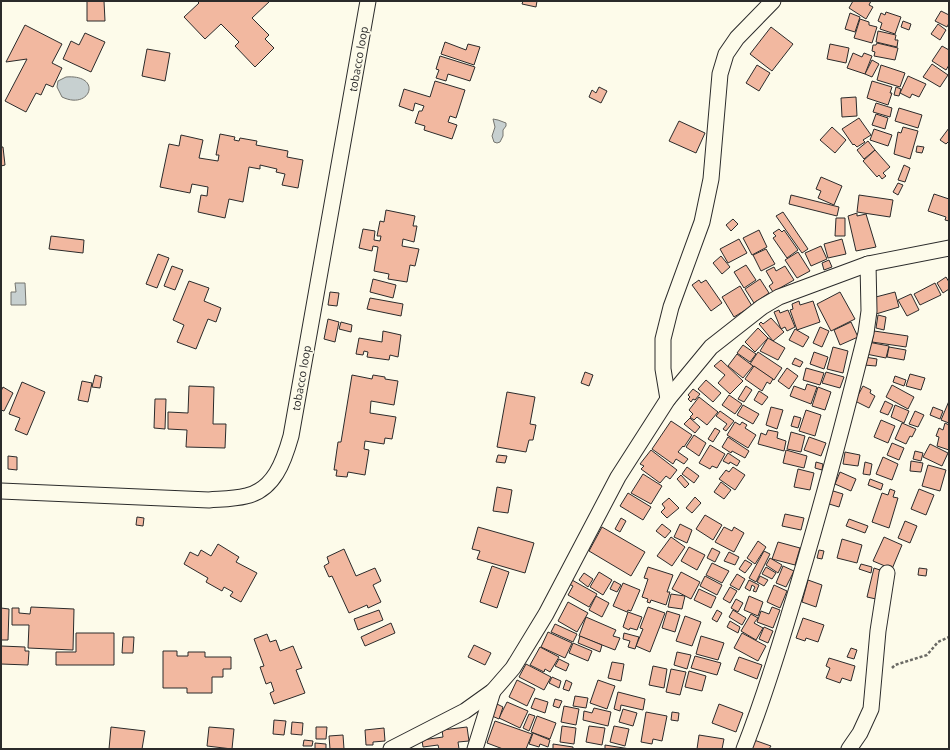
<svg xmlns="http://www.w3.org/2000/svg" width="950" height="750" font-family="'Open Sans',sans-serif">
  <rect width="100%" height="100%" fill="#fdfbea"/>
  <g fill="#c7d0d0" stroke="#74746e">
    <path d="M66 77C103 74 91 111 62 97L57 87 58 81Z"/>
    <path d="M493 119 498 120 506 123V126L503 130V136L500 142 497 143 494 142 492 136 495 127Z"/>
    <path d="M15 283H25L26 305H11V292H16Z"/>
  </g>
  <g fill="#f2b8a0" stroke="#2b2b2b">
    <path d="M87 1H104L105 21H87Z"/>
    <path d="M197 1H270L252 18 269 35 265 39 274 48 255 67 235 46 239 42 221 24 205 39 184 17 199 3Z"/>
    <path d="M523 1H537L536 7 522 4Z"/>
    <path d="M853 1H871L869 5 873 7 866 19 849 8Z"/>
    <path d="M941 11 949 15V23L947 27 935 21Z"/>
    <path d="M886 12 901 17 895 34 880 29 882 23 878 21 881 13 885 15Z"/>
    <path d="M850 13 860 17 855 32 845 29Z"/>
    <path d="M860 19 869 22V25L877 27 872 43 854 38Z"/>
    <path d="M903 21 911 24 909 30 901 27Z"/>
    <path d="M938 24 946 30 940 40 931 34Z"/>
    <path d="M25 25 62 44 52 63 62 68 53 87 46 84 41 95 36 93 26 112 5 101 27 59 6 62Z"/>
    <path d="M771 27 793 44 772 71 750 54Z"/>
    <path d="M878 31 896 35 895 40H898L897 47 876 42Z"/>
    <path d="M85 33 105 42 91 72 63 59 71 41 79 45Z"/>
    <path d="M445 42 466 50 468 44 480 47 474 65 441 54Z"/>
    <path d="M877 43 898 48 895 60 874 56 875 52 872 51 873 45H876Z"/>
    <path d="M830 44 849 48 846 63 827 59Z"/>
    <path d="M942 46 949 50V65L946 70 932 61Z"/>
    <path d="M147 49 170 53 165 81 142 76Z"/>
    <path d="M853 53 862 57 864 53 872 56 865 74 847 68Z"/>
    <path d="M440 56 475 67 470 81 448 74 446 81 436 78 439 70 436 69Z"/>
    <path d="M872 60 879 64 872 77 865 74Z"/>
    <path d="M932 64 948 75 940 87 923 77Z"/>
    <path d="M757 65 770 73 759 91 746 83Z"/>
    <path d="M881 65 905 73 900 87 877 80Z"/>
    <path d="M908 76 926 84 919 97 912 94 910 98 900 93Z"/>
    <path d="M435 81 465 90 456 118 450 116 448 122 457 125 452 139 424 130 425 126 415 123 419 111H422L424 106 415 103 413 111 399 106 404 89 430 97Z"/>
    <path d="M872 81 892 87 890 93H892L888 105 867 98Z"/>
    <path d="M599 87 607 91 601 103 589 97 592 90 596 93Z"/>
    <path d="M896 87 901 89 899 96 894 95Z"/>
    <path d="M856 97 857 116 842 117 841 98Z"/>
    <path d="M876 103 892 108 890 117 873 112Z"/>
    <path d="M899 108 922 115 918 128 895 121Z"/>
    <path d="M876 114 888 118 885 129 872 125Z"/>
    <path d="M859 118 871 135 863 140 865 142 857 147 854 144 853 145 842 129Z"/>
    <path d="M679 121 705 133 696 153 669 141Z"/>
    <path d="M832 127 846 140 835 153 820 140Z"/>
    <path d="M903 127 918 131 910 159 894 154 898 132 901 133Z"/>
    <path d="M949 128V143L948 142 946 144 940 140Z"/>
    <path d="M874 129 892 135 888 146 870 140Z"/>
    <path d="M220 134 235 137 234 140 239 141 240 138 257 141 256 145 288 151 287 157 303 160 298 188 282 185 285 174 276 172 277 169 260 165V169L249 167 243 202 229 199 225 218 198 212 201 195 207 196 208 187 192 184 190 193 160 187 169 144 179 146 181 135 203 140 199 158 218 161 219 155H216Z"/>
    <path d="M868 141 875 150 864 159 857 150Z"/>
    <path d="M917 146 924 147 922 153 916 152Z"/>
    <path d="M1 147H3L5 165 1 166Z"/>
    <path d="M875 150 890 167 883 173 886 176 882 179 879 175 877 177 863 161Z"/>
    <path d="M904 165 910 168 905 182 898 180Z"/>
    <path d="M821 177 842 186 834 205 818 198 821 191 816 189Z"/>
    <path d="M898 183 903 185 898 195 893 192Z"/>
    <path d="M934 194 949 199V221L945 220 946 217 928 211Z"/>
    <path d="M791 195 839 207 837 216 789 204Z"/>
    <path d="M859 195 893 200 890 217 857 212Z"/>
    <path d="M386 210 415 216 413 226H417L414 242 403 239 402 246 419 249 415 266 410 265 407 282 388 279 389 274 374 271 378 247 373 246 372 251 359 248 363 229 375 231 374 240 380 241 381 236H377L380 221 384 222Z"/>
    <path d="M783 212 808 249 802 253 776 216Z"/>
    <path d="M857 213V216L866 214 876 247 856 251 848 216Z"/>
    <path d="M836 218H845V236H835Z"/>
    <path d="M733 219 738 224 731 231 726 225Z"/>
    <path d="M779 229 782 232 784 230 798 250 787 258 773 238 776 236 773 233Z"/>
    <path d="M759 230 767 247 752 255 743 238Z"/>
    <path d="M51 236 84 240 83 253 49 249Z"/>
    <path d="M739 239 747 253 728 263 720 249Z"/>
    <path d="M842 239 846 254 828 258 824 244Z"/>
    <path d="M821 246 827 259 811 266 805 253Z"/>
    <path d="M766 249 775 264 761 271 753 255Z"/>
    <path d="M798 252 810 271 797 278 785 260Z"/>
    <path d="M158 254 169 258 157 288 146 284Z"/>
    <path d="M721 256 730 267 722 274 713 263Z"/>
    <path d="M829 260 832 267 824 270 822 263Z"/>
    <path d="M746 265 756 280 744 288 734 272Z"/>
    <path d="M172 266 183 270 175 290 164 286Z"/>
    <path d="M785 266 794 280 773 292 769 286 773 283 766 271 774 267 776 271Z"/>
    <path d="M946 277 949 282V289L943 293 937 283Z"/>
    <path d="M373 279 396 285 393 298 370 292Z"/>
    <path d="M760 279 769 293 754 303 745 289Z"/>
    <path d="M699 280 701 283 706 280 722 303 711 311 692 285Z"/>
    <path d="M189 281 209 288 204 301 221 308 216 322 208 319 196 349 177 342 184 325 173 320Z"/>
    <path d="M935 283 941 295 920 305 914 294Z"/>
    <path d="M740 286 752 306 734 317 722 297Z"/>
    <path d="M330 292 339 293 337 306 328 305Z"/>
    <path d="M840 292 855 319 831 331 817 304Z"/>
    <path d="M895 292 899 307 876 314 872 298Z"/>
    <path d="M911 294 919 310 907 316 898 300Z"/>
    <path d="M370 298 403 304 401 316 367 309Z"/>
    <path d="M799 301 800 305 813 301 820 322 797 330 790 310 793 309 792 304Z"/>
    <path d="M779 310 780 313 788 310 795 327 787 331 785 327 781 329 774 312Z"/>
    <path d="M878 315 886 317 884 330 876 328Z"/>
    <path d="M771 318 784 332 773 341 759 324 761 322 763 324Z"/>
    <path d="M328 319 339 322 335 342 324 339Z"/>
    <path d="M341 322 352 325 351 332 339 329Z"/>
    <path d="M851 322 858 337 840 345 834 330Z"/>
    <path d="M820 327 829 331 822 347 813 343Z"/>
    <path d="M758 328 768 338 755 352 745 342Z"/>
    <path d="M795 329 809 337 803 347 789 340Z"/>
    <path d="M383 331 401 335 398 357 390 355 389 360 367 357 368 352 364 351 363 355 356 354 359 338 382 342Z"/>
    <path d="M874 331 908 336 906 347 872 342Z"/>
    <path d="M768 338 785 348 778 360 760 351Z"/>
    <path d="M868 342 889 346 886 358 866 354Z"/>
    <path d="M743 345 756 354 750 362 737 353Z"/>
    <path d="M833 347 848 351 843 373 827 369Z"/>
    <path d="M889 347 906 350 904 360 887 357Z"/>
    <path d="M758 352 782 368 774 380 750 364Z"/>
    <path d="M814 352 828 357 824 369 810 364Z"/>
    <path d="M737 354 753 366 743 378 728 366Z"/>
    <path d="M865 357 877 359 876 366 864 365Z"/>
    <path d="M795 358 803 362 800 367 792 364Z"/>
    <path d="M721 360 743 381 730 394 718 383 725 375 714 366Z"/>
    <path d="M754 366 773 379 770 384 767 382 762 391 745 379Z"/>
    <path d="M787 368 798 376 789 389 778 381Z"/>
    <path d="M806 368 824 373 820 385 803 380Z"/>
    <path d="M585 372 593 375 589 386 581 383Z"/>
    <path d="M826 372 844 377 840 388 822 383Z"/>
    <path d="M910 374 925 378 921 390 906 386Z"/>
    <path d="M95 375 102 377 100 388 92 387Z"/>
    <path d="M352 375 372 379 373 375 385 377V379L398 381 394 405 371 401 370 413 396 417 392 439 385 438 384 444 365 441 364 449 369 450 365 475 348 472 347 477 336 476 337 470H334L338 442H341Z"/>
    <path d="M895 376 906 380 904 386 893 382Z"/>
    <path d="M706 380 721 393 713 402 698 389Z"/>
    <path d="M82 381 92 383 88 402 78 400Z"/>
    <path d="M22 382 45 392 27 435 15 430 20 418 9 414Z"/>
    <path d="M807 384 817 387 811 404 790 396 794 386 805 390Z"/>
    <path d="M892 385 914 397 908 409 886 397Z"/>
    <path d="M189 386 214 387 213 424H226L225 448 186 447 187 430 168 429V412L188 413Z"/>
    <path d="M746 386 752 390 744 402 738 399Z"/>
    <path d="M863 386 871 390 870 393 875 396 869 408 855 401Z"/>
    <path d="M3 387 13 393 4 411 1 410V391Z"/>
    <path d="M818 387 831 392 825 410 812 406Z"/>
    <path d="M693 389 700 394 695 400 693 399 691 402 688 399 690 397 688 395Z"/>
    <path d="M759 391 768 397 762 405 754 400Z"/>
    <path d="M507 392 535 397 530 424 536 425 533 440H529L526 452 497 447Z"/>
    <path d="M729 395 742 404 735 414 722 405Z"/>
    <path d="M699 397 718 412 707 425 697 417 694 420 690 417 693 414 689 410Z"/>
    <path d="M155 399H166L165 429 154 428Z"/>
    <path d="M885 401 893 405 888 415 880 412Z"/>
    <path d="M949 401V423L941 420Z"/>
    <path d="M743 405 759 414 753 424 737 415Z"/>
    <path d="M895 405 909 411 904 423 891 417Z"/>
    <path d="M771 407 783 410 777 429 766 425Z"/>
    <path d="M933 407 943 411 940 419 930 415Z"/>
    <path d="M806 410 821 415 815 436 799 431Z"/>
    <path d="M720 411 734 421 726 431 723 429 727 424 716 416Z"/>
    <path d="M915 411 924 415 918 427 909 424Z"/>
    <path d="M794 416 801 418 798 428 791 426Z"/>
    <path d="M690 418 700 427 695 433 684 424Z"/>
    <path d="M881 420 895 426 888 443 874 437Z"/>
    <path d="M671 421 692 435 684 447 683 446 678 452 688 459 684 464 676 459 673 464 652 449Z"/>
    <path d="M735 422 740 425 742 422 747 425 745 428 756 435 748 448 727 435Z"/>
    <path d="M902 423 916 429 912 437 910 436 906 444 895 439Z"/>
    <path d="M945 423 949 425V450L937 446 939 437 936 436 939 428 943 430Z"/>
    <path d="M715 428 720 431 713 442 708 439Z"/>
    <path d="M768 430 778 432 777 438 786 441 784 451 758 444 761 433 766 435Z"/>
    <path d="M791 432 805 436 801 452 787 449Z"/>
    <path d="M694 435 706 443 699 456 686 447Z"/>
    <path d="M728 437 749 451 745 458 732 451 731 453 722 447Z"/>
    <path d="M809 437 826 443 821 456 804 450Z"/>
    <path d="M892 443 904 448 899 460 887 455Z"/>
    <path d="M930 444 948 453 942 466 923 457Z"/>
    <path d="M710 445 725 454 717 468 712 466 710 469 699 463Z"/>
    <path d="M651 450 677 470 670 479 666 476 660 483 641 469 644 466 640 464Z"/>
    <path d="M786 450 807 456 804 468 783 463Z"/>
    <path d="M915 451 923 453 921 461 913 459Z"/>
    <path d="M845 452 860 455 858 466 843 464Z"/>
    <path d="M728 453 740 461 737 466 730 462 729 464 723 461Z"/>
    <path d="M498 455 507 456 505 463 496 462Z"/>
    <path d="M8 456 17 457V470L8 469Z"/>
    <path d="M883 457 898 464 892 480 876 474Z"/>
    <path d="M911 461 923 463 921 472 910 471Z"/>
    <path d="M816 462 823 464 822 470 815 468Z"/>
    <path d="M865 462 872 464 870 475 863 474Z"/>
    <path d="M928 465 946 470 940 491 922 486Z"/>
    <path d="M687 467 699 476 694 483 682 474Z"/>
    <path d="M733 467 745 475 735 490 719 479 726 470 729 472Z"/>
    <path d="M798 469 814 473 810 490 794 487Z"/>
    <path d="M840 472 856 479 851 491 835 484Z"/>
    <path d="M643 474 662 486 651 504 631 493Z"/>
    <path d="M681 475 689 484 685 488 677 479Z"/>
    <path d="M870 479 883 484 881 490 868 485Z"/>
    <path d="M721 482 731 490 724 499 714 492Z"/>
    <path d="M497 487 512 490 508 513 493 511Z"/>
    <path d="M890 489 895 491 893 497 898 498 889 528 872 522 882 493 888 495Z"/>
    <path d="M919 489 934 495 926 515 911 509Z"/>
    <path d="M830 490 843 494 839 507 826 503Z"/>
    <path d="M628 493 651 507 643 520 620 506Z"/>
    <path d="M695 497 701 503 692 513 686 508Z"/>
    <path d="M669 498 679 508 667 518 661 512 665 508 662 504Z"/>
    <path d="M785 514 804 518 801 530 782 526Z"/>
    <path d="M705 515 722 525 713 540 696 529Z"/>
    <path d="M137 517 144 518 143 526 136 525Z"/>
    <path d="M621 518 626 521 620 532 615 529Z"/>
    <path d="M849 519 868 526 865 533 846 526Z"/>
    <path d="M905 521 917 526 910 543 898 538Z"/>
    <path d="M662 524 671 531 665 538 656 531Z"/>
    <path d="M680 524 692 530 687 543 674 537Z"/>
    <path d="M478 527 534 543 525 573 477 559 480 551 472 549Z"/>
    <path d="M602 527 645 552 631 576 589 551Z"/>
    <path d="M724 527 732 531 734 527 744 533 734 552 715 542Z"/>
    <path d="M671 537 685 547 672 566 657 556Z"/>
    <path d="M884 537 902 545 892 569 873 561Z"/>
    <path d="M842 539 862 545 857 563 837 558Z"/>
    <path d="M758 541 766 547 755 564 747 558Z"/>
    <path d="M778 542 800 548 795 565 772 559Z"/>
    <path d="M218 544 239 557 236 562 257 573 241 602 230 596 233 592 224 587 222 591 206 582 208 578 184 564 190 552 198 556 201 550 211 556Z"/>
    <path d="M689 547 705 555 697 570 681 561Z"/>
    <path d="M712 548 720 552 715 562 707 558Z"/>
    <path d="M344 549 356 576 375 568 381 581 373 585 381 602 368 608 367 605 349 613 332 576 329 577 324 566 329 563 327 557Z"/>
    <path d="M819 550 824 551 822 559 817 558Z"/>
    <path d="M764 551 770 554 756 582 749 578Z"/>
    <path d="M729 552 739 557 735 565 724 561Z"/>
    <path d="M770 558 782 565 778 573 766 565Z"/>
    <path d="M745 560 752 564 745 573 739 569Z"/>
    <path d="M712 563 729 571 722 583 706 575Z"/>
    <path d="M861 564 872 567 871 573 859 569Z"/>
    <path d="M492 566 509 572 497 608 480 602Z"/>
    <path d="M783 566 794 571 786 587 776 583Z"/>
    <path d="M648 567 673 575 667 592H670L666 605 651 600 650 603 647 602 648 599 642 597 648 579 644 578Z"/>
    <path d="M766 567 776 573 772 579 762 574Z"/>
    <path d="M874 568 883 571 876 599 867 597Z"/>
    <path d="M919 568 927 569 926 576 918 575Z"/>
    <path d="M599 572 612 580 603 595 590 587Z"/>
    <path d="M681 572 700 582 691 599 672 589Z"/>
    <path d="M584 573 593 579 588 587 579 580Z"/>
    <path d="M737 574 745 579 739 590 730 585Z"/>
    <path d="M705 576 722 585 717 595 700 586Z"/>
    <path d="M760 576 768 580 764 586 757 582Z"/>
    <path d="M572 580 597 594 589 607 568 595 573 586 569 584Z"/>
    <path d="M749 580 759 585 756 592 753 591 755 587 752 585 750 591 745 588Z"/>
    <path d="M808 580 822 585 816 607 802 602Z"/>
    <path d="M614 581 621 585 617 592 610 589Z"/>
    <path d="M623 583 640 590 631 611 628 610 627 612 613 606Z"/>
    <path d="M774 585 787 591 780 608 767 602Z"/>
    <path d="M730 587 737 591 730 603 723 599Z"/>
    <path d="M699 589 716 597 711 608 694 600Z"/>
    <path d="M671 594 685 596 682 609 668 607Z"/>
    <path d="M596 596 609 603 602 617 589 610Z"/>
    <path d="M749 596 763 602 758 616 744 610Z"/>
    <path d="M736 599 743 603 738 612 731 608Z"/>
    <path d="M568 602 588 613 577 632 558 621Z"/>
    <path d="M31 607 74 609 73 650 28 648 29 625H12V608H19V613L30 614Z"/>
    <path d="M648 607 665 613 650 652 636 646 643 629 640 628Z"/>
    <path d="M772 607 780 610 773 628 757 622 761 611 769 614Z"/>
    <path d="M1 608 9 609 8 640H1Z"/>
    <path d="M379 610 383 620 358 630 354 619Z"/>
    <path d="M717 610 722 613 717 622 712 619Z"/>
    <path d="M733 610 746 618 742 625 729 617Z"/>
    <path d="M667 611 680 615 675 632 662 628Z"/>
    <path d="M628 612 642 617 637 630 630 628 629 630 623 627Z"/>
    <path d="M751 614 758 618 754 623 763 628 756 640 741 631Z"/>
    <path d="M685 616 701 622 692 646 676 641Z"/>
    <path d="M586 617 616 630 613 636 620 638 615 650 579 636Z"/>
    <path d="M803 618 824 625 818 642 806 638 805 641 796 638Z"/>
    <path d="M730 621 740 627 738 633 727 627Z"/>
    <path d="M391 623 395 633 365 646 361 637Z"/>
    <path d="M555 624 577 634 573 642 551 632Z"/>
    <path d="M764 627 773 631 768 643 759 639Z"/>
    <path d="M548 632 572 643 565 658 541 647Z"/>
    <path d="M76 633H114V665H56V652H76Z"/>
    <path d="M624 633 639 637 635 649 628 647 630 641 623 639Z"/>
    <path d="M742 633 766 646 758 661 734 648Z"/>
    <path d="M267 634 270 642 276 640 280 651 293 646 302 668 296 670 305 693 274 704 270 693 274 691 271 682 266 684 260 667 264 666 254 639Z"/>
    <path d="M580 636 602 645 600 652 578 643Z"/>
    <path d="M701 636 724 643 718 660 696 654Z"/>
    <path d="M123 637H134L133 653H122Z"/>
    <path d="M573 643 592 651 588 661 569 653Z"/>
    <path d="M474 645 491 653 485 665 468 657Z"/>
    <path d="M1 646 25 647V651H29L28 665 1 664Z"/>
    <path d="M540 647 559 657 550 672 545 669 544 672 530 665Z"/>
    <path d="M851 648 857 650 854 659 847 657Z"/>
    <path d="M163 651H177V656H188V652H205V657H231V669H223V677H212V693H187V688H163Z"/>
    <path d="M677 652 691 655 687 669 674 665Z"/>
    <path d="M695 656 721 663 717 675 691 668Z"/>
    <path d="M739 657 762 665 757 679 734 670Z"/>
    <path d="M829 658 855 666 851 681 842 678 840 683 826 678 830 668 826 666Z"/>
    <path d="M559 659 569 664 566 671 555 666Z"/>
    <path d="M612 662 624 664 621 681 608 678Z"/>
    <path d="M526 664 551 677 544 690 519 677Z"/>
    <path d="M653 666 667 669 664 688 649 685Z"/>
    <path d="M671 669 686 672 680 695 666 692Z"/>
    <path d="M689 671 706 676 702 691 685 687Z"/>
    <path d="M552 677 561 681 559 688 549 683Z"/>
    <path d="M517 680 535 689 527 706 509 697Z"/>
    <path d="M566 680 572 683 569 691 563 689Z"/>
    <path d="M598 680 615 686 607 709 590 703Z"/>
    <path d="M618 692 645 699 643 710 621 705 620 711 614 709Z"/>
    <path d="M575 696 588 698 586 708 573 706Z"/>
    <path d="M535 698 548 702 545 713 531 708Z"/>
    <path d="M555 699 562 701 559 708 553 706Z"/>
    <path d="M507 702 528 711 520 728 499 718Z"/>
    <path d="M497 704 503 707 499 719 492 716Z"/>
    <path d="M719 704 743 713 736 732 712 723Z"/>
    <path d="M564 706 579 709 576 725 561 722Z"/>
    <path d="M594 708 611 712 608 726 583 720 584 711 592 713Z"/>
    <path d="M623 709 637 713 633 726 619 722Z"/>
    <path d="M646 712 667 716 662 741 653 739 652 744 641 742Z"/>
    <path d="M672 712 679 713 678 721 671 720Z"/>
    <path d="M529 714 535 716 529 731 523 728Z"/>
    <path d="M537 716 556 723 550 739 531 732Z"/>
    <path d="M274 720 286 721 284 735 273 734Z"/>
    <path d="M495 721 532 734 526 749H503L487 743Z"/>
    <path d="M292 722 303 723 302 735 291 734Z"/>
    <path d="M562 726 576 728 574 744 560 742Z"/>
    <path d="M589 726 605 728 602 745 586 742Z"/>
    <path d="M614 726 629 729 625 746 610 742Z"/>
    <path d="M111 727 145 731 142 749H109Z"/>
    <path d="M209 727 234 729 232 749 207 746Z"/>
    <path d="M316 727H327L326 739H316Z"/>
    <path d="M467 727 469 741 458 742 459 749H439L438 745 423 747 422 740 443 737 442 730Z"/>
    <path d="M384 728 385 741 373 742V745H366L365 730Z"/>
    <path d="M533 733 550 740 548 747 540 744 539 747 529 744Z"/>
    <path d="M343 735 344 749H330L329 736Z"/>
    <path d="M699 735 724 739 722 749H697Z"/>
    <path d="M304 740 313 741 312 746H303Z"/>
    <path d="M754 740 771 746 769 749H750Z"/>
    <path d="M315 743 326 744V749H315Z"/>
    <path d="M553 744 573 747V749H553Z"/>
    <path d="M605 745 630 749H605Z"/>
  </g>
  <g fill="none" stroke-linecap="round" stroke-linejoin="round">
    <defs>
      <g id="street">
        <path d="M668 399 663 369V339L671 307 702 222 711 179 720 74 726 54 737 38 773 1"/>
        <path d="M1 491 209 500C221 499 234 499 246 496 274 490 284 461 291 436L368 1"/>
        <path d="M391 749 465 711 493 691 513 668 546 614 618 477 668 399 711 347 762 307 779 297 868 264 949 248"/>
        <path d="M475 749 493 691"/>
        <path d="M744 749C762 703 777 655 791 608 819 517 843 425 866 333L869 311 868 264"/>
        <path d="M849 749 860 733 871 709 878 631 887 573"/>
      </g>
    </defs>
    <use href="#street" stroke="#2b2b2b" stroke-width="17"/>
    <path stroke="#6a6964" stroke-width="2.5" stroke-dasharray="3 2" stroke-linecap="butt" d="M892 668 895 665 927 655 938 642 949 637"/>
    <use href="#street" stroke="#fdfbea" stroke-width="15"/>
  </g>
  <g text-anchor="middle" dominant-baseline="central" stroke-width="3" stroke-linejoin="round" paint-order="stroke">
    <g font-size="11" fill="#2b2b2b" stroke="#fdfbea">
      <text transform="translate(358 59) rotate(-80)">tobacco loop</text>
      <text transform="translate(301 378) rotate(-80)">tobacco loop</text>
    </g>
  </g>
  <rect width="950" height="750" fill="none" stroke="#2b2b2b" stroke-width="4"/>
</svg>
